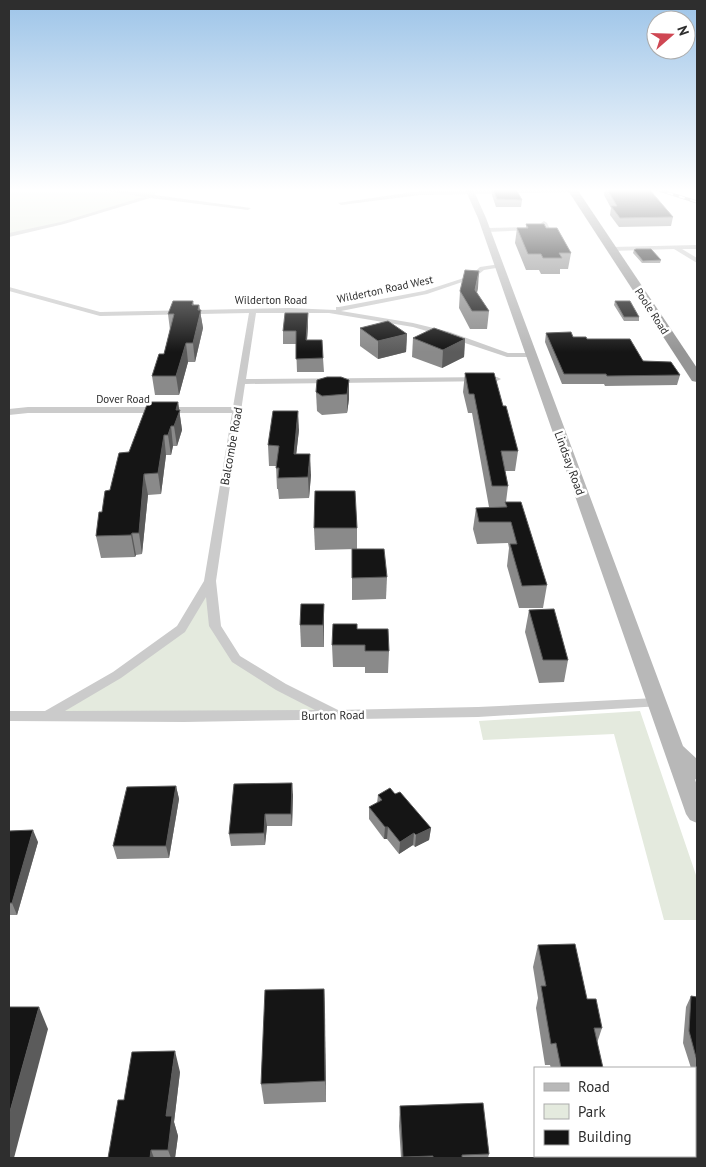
<svg xmlns="http://www.w3.org/2000/svg" width="706" height="1167" font-family="'PT Sans',sans-serif">
  <rect width="100%" height="100%" fill="#fff"/>
  <g fill="#e4eade">
    <path d="M9 189H164L149 197 40 229 9 235Z"/>
    <path d="M210 584 215 626 236 659 336 715H49L181 629Z"/>
    <path d="M640 711 697 878V920H664L614 734 483 740 479 721Z"/>
  </g>
  <g fill="none" stroke-linecap="round" stroke-linejoin="round">
    <g fill="#cbcbcb" fill-rule="evenodd">
      <path d="M96 189H110L251 208 248 210 150 198 64 224 9 237V233L61 222 143 197Z"/>
      <path d="M538 189 576 190 573 192 420 195 341 205 338 203 420 191Z"/>
      <path d="M544 221 547 223 554 237 549 236 541 223Z"/>
      <path d="M530 227 532 228V230L487 232 484 230 487 228Z"/>
      <path d="M697 245V249H682L697 258V263L674 249 612 251 609 249 612 247Z"/>
      <path d="M500 264 502 265V267L484 270 474 278 427 294 341 311 413 323 450 332 508 353H532L536 355 535 357H507L444 336 413 327 329 313H256L246 379 497 377 501 379 497 381 245 384 216 581 221 626 240 656 286 684 338 710 478 707 656 698 661 700 663 703 661 706 478 717 184 722 9 721V711H45L113 672 177 626 204 581 232 413H28L9 415V409L28 407H233L249 313 100 316 9 291V287L100 312 289 308 336 310V307H339L424 291 470 276 480 267ZM206 597 209 626 232 662 276 690 315 710 65 711 121 678 185 632Z"/>
    </g>
    <path fill="#b8b8b8" fill-rule="evenodd" d="M465 189H473L486 218 683 746 697 759V780L695 779 697 786V823L690 820 686 814 478 218Z"/>
    <path fill="#959595" fill-rule="evenodd" d="M567 189H577L697 368V382L692 381 690 378Z"/>
    <defs>
      <path id="rail" d="M656 189 697 202"/>
    </defs>
    <use href="#rail" stroke="#838383" stroke-width="3"/>
    <use href="#rail" stroke="#fff" stroke-width="2" stroke-dasharray="6" stroke-linecap="butt"/>
  </g>
  <g fill="#8a8a8a">
    <path d="M492 189H516L522 200 521 207H496L492 195Z"/>
    <path d="M605 189H649L673 217 671 226 619 227 610 215 611 208 604 195Z"/>
    <path d="M526 224 546 228 571 253 568 269H560V274H541L539 270H526L515 243 517 228H526Z"/>
    <path d="M634 250 661 260 660 263H642L633 253Z"/>
    <path d="M478 288 477 293 489 311 487 329H470L459 308 460 291Z"/>
    <path d="M193 301 194 305H199L203 328 195 362H188L179 395H155L152 376 164 354 170 330 168 314Z"/>
    <path d="M615 301 639 317V321H624L614 305Z"/>
    <path d="M308 326 307 340 323 358 324 372H297L296 344H283V331Z"/>
    <path d="M360 328 407 334 406 352 378 359 360 346Z"/>
    <path d="M546 333 587 339 680 375 677 385 605 386 604 384H562L545 342Z"/>
    <path d="M413 338 465 339 464 357 442 368 412 357Z"/>
    <path d="M465 373 503 406 518 451 515 471H505L508 486 506 502 547 585 543 608H519L507 566 509 548 508 543 477 544 473 529 476 508 505 507H489L472 413H468L463 392Z"/>
    <path d="M349 380V399L347 413 322 415 317 411 316 392Z"/>
    <path d="M178 402 182 430 177 446H173L171 455H166L161 494 148 495 142 554 136 555 135 557 101 558 96 536 102 512 110 490 129 452Z"/>
    <path d="M299 430 296 454 311 475 309 498 279 499 278 489H277L276 466H269L268 445Z"/>
    <path d="M314 528H357V549L315 550Z"/>
    <path d="M352 549 387 577 386 599 352 600Z"/>
    <path d="M324 604V647H301L300 625Z"/>
    <path d="M529 610 568 660 564 682 539 683 525 632Z"/>
    <path d="M357 629 389 651 388 673H365V667H333L332 645Z"/>
    <path d="M176 786 179 799 169 858 117 859 113 846Z"/>
    <path d="M395 794 431 828 429 840 415 847 413 845 399 854 387 839H384L369 819V807L377 803 378 795Z"/>
    <path d="M293 795 292 826H267L265 845 231 846 229 834Z"/>
    <path d="M9 831 38 842 17 915H9Z"/>
    <path d="M538 945 587 999 602 1028 597 1043 603 1068H551L550 1065H545L536 1008 538 998 533 967Z"/>
    <path d="M324 989 326 1102 264 1104 261 1084Z"/>
    <path d="M691 996 697 997V1093L695 1084V1068H691L683 1043 686 1007Z"/>
    <path d="M180 1072 174 1122 178 1136 175 1158H108L124 1100Z"/>
    <path d="M400 1106 489 1154 488 1158H401L399 1126Z"/>
  </g>
  <g fill="#5b5b5b">
    <path d="M479 271 478 288 473 307 475 290Z"/>
    <path d="M199 305 203 328 195 362 193 343 198 310Z"/>
    <path d="M308 313V326L306 354V340Z"/>
    <path d="M407 334 406 352 378 359V341Z"/>
    <path d="M465 339 464 357 442 368 443 350Z"/>
    <path d="M186 343 188 362 179 395 176 376Z"/>
    <path d="M349 380V399L347 413V394Z"/>
    <path d="M178 402 182 430 177 446 174 426 176 410Z"/>
    <path d="M298 411 299 430 294 474V454Z"/>
    <path d="M171 426 173 446 171 455 168 435Z"/>
    <path d="M164 435 166 455 161 494 158 473Z"/>
    <path d="M310 454 311 475 309 498 308 477Z"/>
    <path d="M144 474 148 495 142 554 139 533Z"/>
    <path d="M132 533 136 555 135 557 131 535Z"/>
    <path d="M324 604V647L323 625Z"/>
    <path d="M292 783 293 795 292 826 291 814Z"/>
    <path d="M176 786 179 799 169 858 166 846Z"/>
    <path d="M265 814 267 826 265 845 264 833Z"/>
    <path d="M385 827H388L387 839H384Z"/>
    <path d="M431 828 429 840 415 847 416 835Z"/>
    <path d="M33 830 38 842 17 915 12 903Z"/>
    <path d="M414 833 413 845 399 854 400 842Z"/>
    <path d="M324 989 325 1010 326 1102 325 1081Z"/>
    <path d="M39 1007 48 1029 14 1158H9V1115Z"/>
    <path d="M175 1051 180 1072 174 1122 178 1136 175 1158H171L168 1150 166 1116Z"/>
    <path d="M151 1150 154 1158H150Z"/>
  </g>
  <g fill="#151515" stroke="#5b5b5b">
    <path d="M493 189H516L522 200 497 199Z"/>
    <path d="M607 189H649L673 217 620 218 611 206H617Z"/>
    <path d="M526 224H544L546 228H557L571 253H559L562 258H543L541 254H528L517 228H528Z"/>
    <path d="M636 249H651L661 260 643 261 634 250Z"/>
    <path d="M465 270 479 271 475 290 489 311H472L460 291Z"/>
    <path d="M173 301H193L192 305H199L198 310H201L193 343H186L176 376H152L159 354H164L174 314H168Z"/>
    <path d="M615 301H630L639 317H624Z"/>
    <path d="M285 313H308L306 340H322L323 358 296 359V331H283Z"/>
    <path d="M388 321 407 334 378 341 360 328Z"/>
    <path d="M434 328 465 339 443 350 413 338Z"/>
    <path d="M571 332 573 337H586L587 339H630L643 361 671 362 680 375 607 376 606 374H564L546 333Z"/>
    <path d="M465 373H494L503 406H506L518 451H501L508 486H492L474 394H469Z"/>
    <path d="M327 377H341L349 380 347 394 322 396 316 392 317 380Z"/>
    <path d="M148 402H178L176 410H180L174 426H171L168 435H164L158 473 144 474 139 533H132L131 535 96 536 99 512H102L105 491 110 490 119 453 129 452Z"/>
    <path d="M273 411H298L294 454H310L308 477 278 478 279 468H276L279 446 268 445Z"/>
    <path d="M315 491H355L357 528H314Z"/>
    <path d="M505 502H521L547 585 522 586 510 544H517L511 522H479L476 508 507 507Z"/>
    <path d="M352 549H384L387 577 352 578Z"/>
    <path d="M301 604H324L323 625H300Z"/>
    <path d="M554 609 568 660H543L529 610Z"/>
    <path d="M333 624H357V629H388L389 651H365V645H332Z"/>
    <path d="M292 783 291 814H265L264 833 229 834 234 784Z"/>
    <path d="M176 786 166 846H113L127 787Z"/>
    <path d="M390 788 395 794 400 792 431 828 416 835 414 833 400 842 388 827H385L369 807 382 800 378 795Z"/>
    <path d="M33 830 12 903H9V831Z"/>
    <path d="M575 944 587 999H596L602 1028H594L603 1068H561L556 1043 551 1044 541 986H546L538 945Z"/>
    <path d="M324 989 325 1081 261 1084 265 990Z"/>
    <path d="M691 996 697 997V1061L689 1031Z"/>
    <path d="M9 1007H39L9 1115Z"/>
    <path d="M175 1051 166 1116H172L168 1150H151L150 1158H108L118 1100H124L132 1052Z"/>
    <path d="M483 1103 489 1154 462 1155V1158H433V1156L403 1157 400 1106Z"/>
  </g>
  <linearGradient id="sky" x2="0" y2="1"><stop stop-color="#9dc4e8"/><stop offset="0.54" stop-color="#fff"/><stop offset="1" stop-color="#fff" stop-opacity="0"/></linearGradient>
  <rect width="706" height="352" fill="url(#sky)"/>
  <g text-anchor="middle" dominant-baseline="central" stroke-width="5" stroke-linejoin="round" paint-order="stroke">
    <g font-size="11" fill="#2e2e2e" stroke="#fff">
      <text transform="translate(385 289) rotate(-12)">Wilderton Road West</text>
      <text x="271" y="300">Wilderton Road</text>
      <text transform="translate(652 311) rotate(57)">Poole Road</text>
      <text x="123" y="399">Dover Road</text>
    </g>
    <g font-size="12" fill="#2e2e2e" stroke="#fff">
      <text transform="translate(231 446) rotate(-80)">Balcombe Road</text>
      <text transform="translate(570 463) rotate(70)">Lindsay Road</text>
      <text transform="translate(333 715) rotate(-1)">Burton Road</text>
    </g>
  </g>
  <rect width="706" height="1167" fill="none" stroke="#2e2e2e" stroke-width="20"/>
  <rect x="534" y="1067" width="162" height="90" fill="#ffffff" stroke="#ababab"/>
  <rect x="544" y="1083" width="25" height="8" fill="#b8b8b8" stroke="#ababab"/>
  <text x="578" y="1092" font-size="15" fill="#2e2e2e">Road</text>
  <rect x="544" y="1104" width="25" height="15" fill="#e4eade" stroke="#ababab"/>
  <text x="578" y="1117" font-size="15" fill="#2e2e2e">Park</text>
  <rect x="544" y="1130" width="25" height="15" fill="#151515" stroke="#ababab"/>
  <text x="578" y="1142" font-size="15" fill="#2e2e2e">Building</text>
  <g transform="translate(671 35) rotate(70)"><circle r="24" fill="#ffffff" stroke="#ababab"/>
  <path d="M0-4L9 19L0 12L-9 19Z" fill="#cf4753"/>
  <text y="-8" font-size="14" font-weight="bold" text-anchor="middle" fill="#2e2e2e">N</text>
  </g>
</svg>
